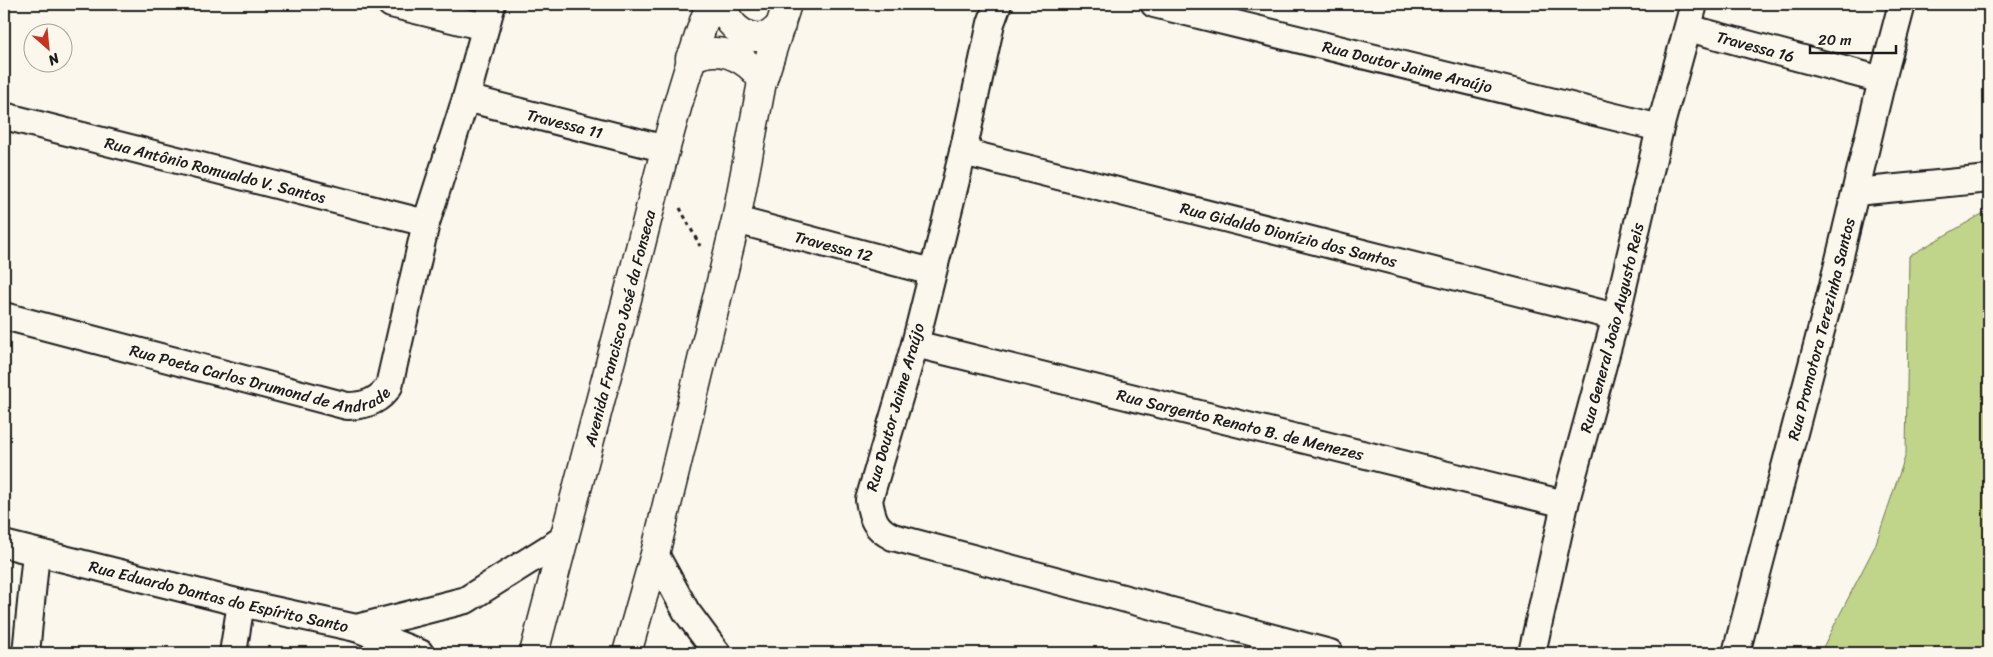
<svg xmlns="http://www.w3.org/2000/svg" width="1993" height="657" font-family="Sriracha,sans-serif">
  <defs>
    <filter id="shadow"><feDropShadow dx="4.5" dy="4.5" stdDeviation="0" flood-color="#0004"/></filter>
  </defs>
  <rect width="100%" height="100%" fill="#fbf7ec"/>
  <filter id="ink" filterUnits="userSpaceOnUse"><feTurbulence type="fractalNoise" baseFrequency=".02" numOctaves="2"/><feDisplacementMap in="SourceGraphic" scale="10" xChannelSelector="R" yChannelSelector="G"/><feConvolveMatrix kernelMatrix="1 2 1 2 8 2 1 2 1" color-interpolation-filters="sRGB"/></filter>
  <g filter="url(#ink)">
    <path fill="#c0d58a" stroke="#6e7853" d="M1989 210V653H1820L1875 546 1906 454 1909 256Z"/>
    <path fill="#ebb59e" stroke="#1c1c1c" filter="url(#shadow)" d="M4 597H7L4 622Z"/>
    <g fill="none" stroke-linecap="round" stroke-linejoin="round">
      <defs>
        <g id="minor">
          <path d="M391 4 485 27"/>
          <path d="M998 4 991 23 963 152 915 344 869 500C872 518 875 529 893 537L1330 653"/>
          <path id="s1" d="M1154 4 1660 128"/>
          <path id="s2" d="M1688 28 1882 80"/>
          <path id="s3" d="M466 98 666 149"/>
          <path id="s4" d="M4 116 426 223"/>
          <path id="s5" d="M963 152 1616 317"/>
          <path d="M1856 192 1989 179"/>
          <path id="s6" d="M736 220 932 272"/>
          <path id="s7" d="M4 316 347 406C364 406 379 402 389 386L426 223 466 98 492 4"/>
          <path id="s8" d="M915 344 1565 504"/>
          <path id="s9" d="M4 544 241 603 356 628 466 600 565 538"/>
          <path d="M655 554 686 611 717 653"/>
          <path d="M356 628 420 653"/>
          <path d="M26 653 36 553"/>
          <path d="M233 653 241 603"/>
          <path id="s10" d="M1532 653 1565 504 1616 317 1660 128 1694 4"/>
          <path id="s11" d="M1736 653 1833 285 1882 80 1902 4"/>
        </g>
        <g id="secondary">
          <path d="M722 4C726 21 741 39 761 37 769 37 776 30 781 25"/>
          <path d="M690 58C698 55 706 52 714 52 732 51 756 66 762 82"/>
          <path id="s12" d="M534 653C568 528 600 402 633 276 656 185 678 93 710 4"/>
          <path d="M627 653 655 554 736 220 762 82 787 4"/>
        </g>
      </defs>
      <use href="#minor" stroke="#1c1c1c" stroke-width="30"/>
      <use href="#secondary" stroke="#1c1c1c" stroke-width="31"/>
      <path stroke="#1c1c1c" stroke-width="3" stroke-dasharray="4 4" stroke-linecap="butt" d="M680 208 700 246"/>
      <use href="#minor" stroke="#fbf7ec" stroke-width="26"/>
      <use href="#secondary" stroke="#fbf7ec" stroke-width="28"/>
    </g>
  </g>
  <g text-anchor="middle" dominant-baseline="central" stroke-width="4" stroke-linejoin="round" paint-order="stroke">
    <g font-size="16" fill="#1c1c1c" stroke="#fbf7ec">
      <text stroke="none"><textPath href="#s2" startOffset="70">Travessa 16</textPath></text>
      <text stroke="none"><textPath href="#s1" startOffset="261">Rua Doutor Jaime Araújo</textPath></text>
      <text stroke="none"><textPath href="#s3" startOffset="102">Travessa 11</textPath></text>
      <text stroke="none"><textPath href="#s4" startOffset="218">Rua Antônio Romualdo V. Santos</textPath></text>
      <text stroke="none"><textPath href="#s5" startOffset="336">Rua Gidaldo Dionízio dos Santos</textPath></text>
      <text stroke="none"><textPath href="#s6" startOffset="101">Travessa 12</textPath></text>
      <text stroke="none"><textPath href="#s12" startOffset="336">Avenida Francisco José da Fonseca</textPath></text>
      <text stroke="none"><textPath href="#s10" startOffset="335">Rua General João Augusto Reis</textPath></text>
      <text stroke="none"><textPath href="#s11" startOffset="335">Rua Promotora Terezinha Santos</textPath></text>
      <text stroke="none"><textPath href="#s7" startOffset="265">Rua Poeta Carlos Drumond de Andrade</textPath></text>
      <text transform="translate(895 407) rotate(-74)">Rua Doutor Jaime Araújo</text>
      <text stroke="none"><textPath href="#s8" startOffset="335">Rua Sargento Renato B. de Menezes</textPath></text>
      <text stroke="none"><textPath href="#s9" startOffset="221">Rua Eduardo Dantas do Espírito Santo</textPath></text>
    </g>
  </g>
  <rect width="1993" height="657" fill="none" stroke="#fbf7ec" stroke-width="20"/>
  <rect x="10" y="10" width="1973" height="637" fill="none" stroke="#1c1c1c" stroke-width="2" filter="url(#ink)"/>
  <g transform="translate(48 48) rotate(153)"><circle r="24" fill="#fbf7ec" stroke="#a29f99"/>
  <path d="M0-4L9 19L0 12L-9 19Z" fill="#c8321e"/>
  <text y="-8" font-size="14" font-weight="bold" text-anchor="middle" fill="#1c1c1c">N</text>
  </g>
  <path d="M1810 45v8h86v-8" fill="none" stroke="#1c1c1c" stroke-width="2.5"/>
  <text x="1818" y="45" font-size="15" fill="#1c1c1c" stroke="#fbf7ec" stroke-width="4" paint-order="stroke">20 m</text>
</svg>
